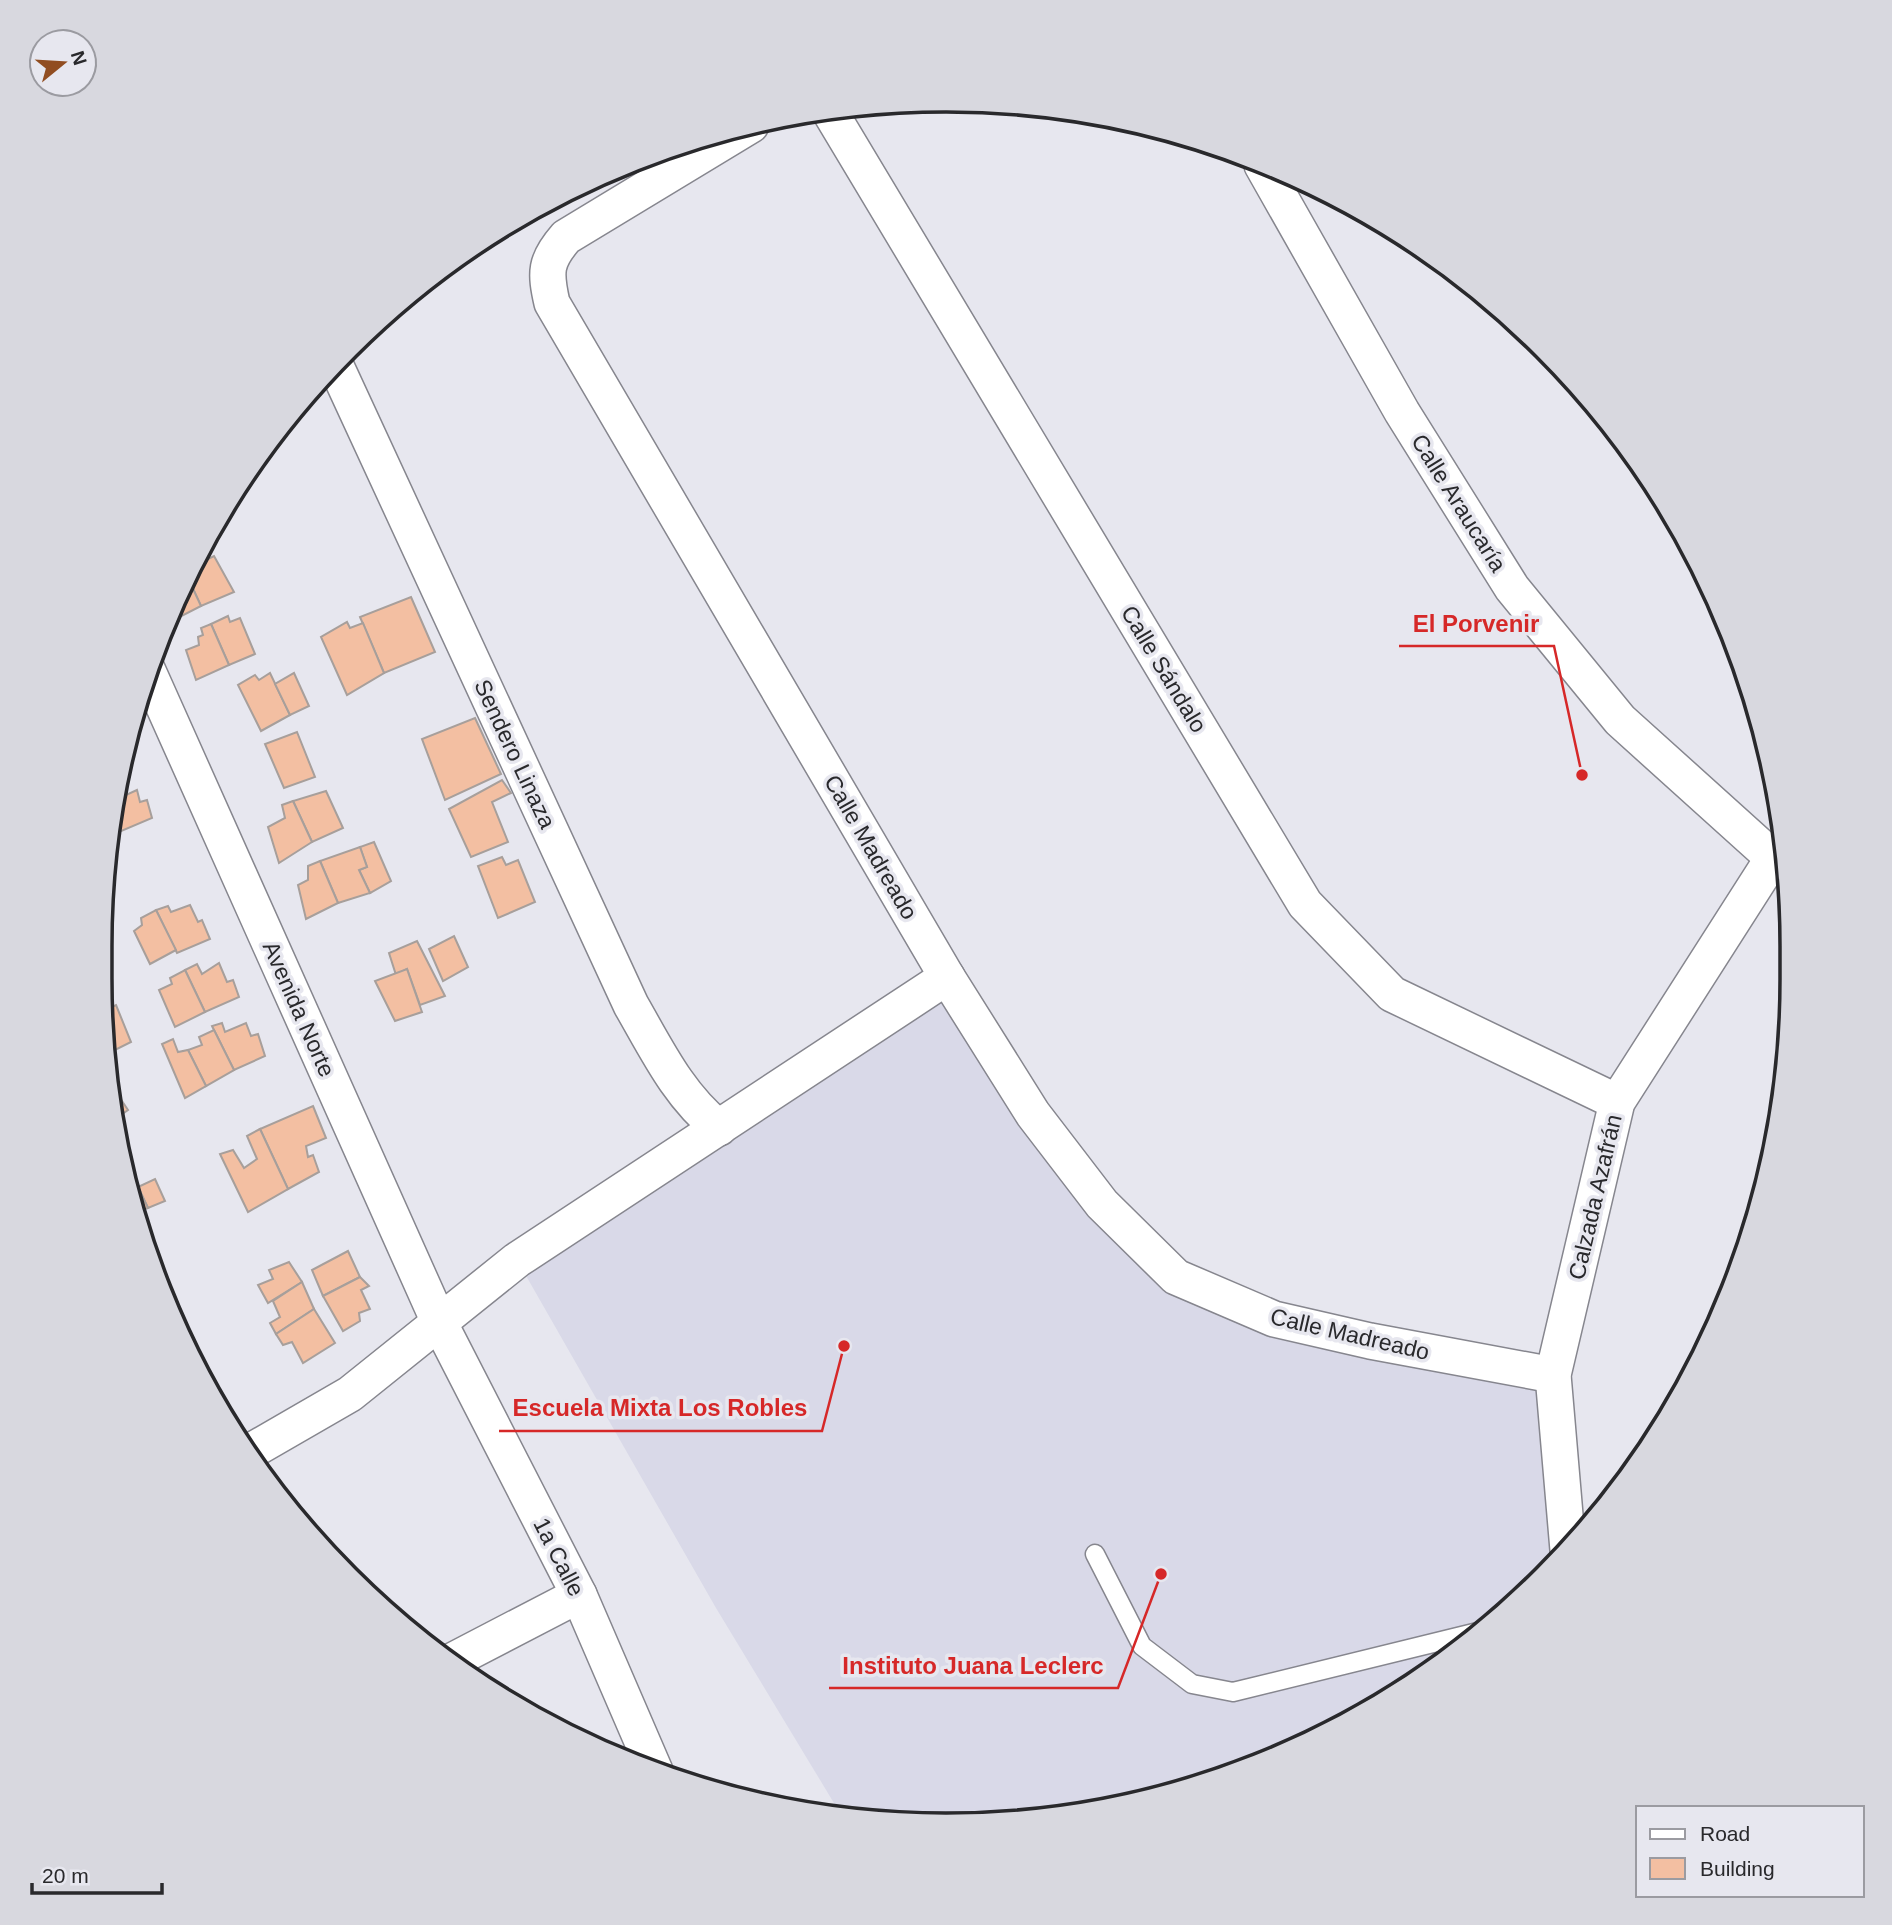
<svg xmlns="http://www.w3.org/2000/svg" width="1892" height="1925" font-family="Arial,sans-serif">
  <rect width="100%" height="100%" fill="#e7e7ef"/>
  <path fill="#d9d9e8" d="M947 977 1176 1277 1566 1383 1580 1539 1461 1650 1320 1738 1165 1797 1001 1823 840 1813 716 1608 517 1260Z"/>
  <g fill="#f3bfa2" stroke="#a79f9b" stroke-width="2">
    <path d="M587 181 544 207 543 205 572 187Z"/>
    <path d="M214 556 234 592 201 606 188 578 197 558 202 562Z"/>
    <path d="M188 578 201 606 170 622 169 620Z"/>
    <path d="M411 597 435 652 384 673 360 617Z"/>
    <path d="M228 616 230 622 240 618 255 654 229 665 211 624Z"/>
    <path d="M347 622 350 628 363 623 384 673 347 695 321 637Z"/>
    <path d="M211 624 229 665 196 680 186 650 199 645 198 637 203 635 201 628Z"/>
    <path d="M270 673 290 715 261 731 238 685 255 675 259 680Z"/>
    <path d="M294 673 309 706 290 715 275 684Z"/>
    <path d="M475 718 501 774 445 800 422 739Z"/>
    <path d="M297 732 315 777 284 788 265 744Z"/>
    <path d="M502 780 511 793 492 802 508 842 471 857 449 809Z"/>
    <path d="M137 790 140 802 147 800 152 818 119 832 112 814 117 792 122 791 124 796Z"/>
    <path d="M326 791 343 828 312 842 293 801Z"/>
    <path d="M293 801 312 842 279 863 268 827 285 818 282 805Z"/>
    <path d="M112 814 119 832 107 839V835Z"/>
    <path d="M374 842 391 881 370 893 359 870 367 867 360 847Z"/>
    <path d="M360 847 367 867 359 870 370 893 338 903 320 861Z"/>
    <path d="M502 857 506 865 518 860 535 902 498 918 478 866Z"/>
    <path d="M320 861 338 903 306 919 298 885 308 880V866Z"/>
    <path d="M190 905 198 922 202 920 210 939 177 953 156 910 168 906 171 912Z"/>
    <path d="M156 910 176 950 150 964 134 931 142 925 141 918Z"/>
    <path d="M454 936 468 967 443 981 429 949Z"/>
    <path d="M417 941 445 996 420 1005 407 969 396 975 389 953Z"/>
    <path d="M219 963 227 982 233 980 239 997 205 1012 185 970 197 964 202 974Z"/>
    <path d="M407 969 422 1012 395 1021 375 981Z"/>
    <path d="M185 970 205 1012 175 1027 159 990 172 984 170 978Z"/>
    <path d="M116 1005 131 1042 107 1054 103 1011Z"/>
    <path d="M222 1023 225 1032 246 1023 251 1036 258 1034 265 1056 234 1070 212 1026Z"/>
    <path d="M214 1030 234 1070 206 1086 188 1050 202 1045 199 1037Z"/>
    <path d="M173 1039 178 1052 188 1050 206 1086 185 1098 162 1044Z"/>
    <path d="M110 1083 128 1110 114 1120Z"/>
    <path d="M313 1106 326 1138 306 1146 308 1157 313 1155 319 1172 288 1189 260 1129Z"/>
    <path d="M260 1129 288 1189 248 1212 220 1154 233 1150 244 1168 257 1159 247 1136Z"/>
    <path d="M155 1179 165 1201 148 1208 138 1187Z"/>
    <path d="M138 1187 148 1208 137 1212 130 1191Z"/>
    <path d="M348 1251 360 1277 323 1296 312 1270Z"/>
    <path d="M289 1262 302 1282 268 1303 258 1285 273 1279 269 1270Z"/>
    <path d="M360 1277 369 1286 361 1290 370 1309 359 1313 360 1321 343 1331 323 1296Z"/>
    <path d="M302 1282 314 1309 276 1334 270 1323 280 1317 273 1301Z"/>
    <path d="M314 1309 335 1343 303 1363 292 1342 283 1345 276 1334Z"/>
  </g>
  <g fill="none" stroke-linecap="round" stroke-linejoin="round">
    <defs>
      <path id="service" d="M1095 1554 1142 1646 1192 1684 1233 1692 1482 1631"/>
      <g id="minor">
        <path d="M830 112 1305 904 1392 994 1617 1102"/>
        <path d="M751 125 566 237C545 261 545 272 552 303L947 977 1033 1114 1102 1204 1176 1277 1274 1319 1370 1341 1553 1375"/>
        <path d="M1262 165 1402 412 1512 588 1620 720 1773 858"/>
        <path d="M335 364 631 1005C657 1050 678 1095 719 1128"/>
        <path d="M147 669 439 1322 579 1595 655 1771"/>
        <path d="M246 1454 350 1394 517 1260 947 977"/>
        <path d="M1568 1550 1553 1375 1617 1102 1773 858 1784 849"/>
        <path d="M450 1662 579 1595"/>
      </g>
    </defs>
    <use href="#service" stroke="#86868e" stroke-width="21"/>
    <use href="#minor" stroke="#86868e" stroke-width="38"/>
    <use href="#service" stroke="#fff" stroke-width="18"/>
    <use href="#minor" stroke="#fff" stroke-width="35"/>
  </g>
  <g text-anchor="middle" dominant-baseline="central" stroke-width="7" stroke-linejoin="round" paint-order="stroke">
    <g font-size="23" fill="#29292c" stroke="#e7e7ef">
      <text transform="translate(1459 503) rotate(58)">Calle Araucaría</text>
      <text transform="translate(1164 669) rotate(59)">Calle Sándalo</text>
      <text transform="translate(515 754) rotate(65)">Sendero Linaza</text>
      <text transform="translate(871 847) rotate(60)">Calle Madreado</text>
      <text transform="translate(299 1009) rotate(66)">Avenida Norte</text>
      <text transform="translate(1595 1197) rotate(-77)">Calzada Azafrán</text>
      <text transform="translate(1350 1334) rotate(13)">Calle Madreado</text>
      <text transform="translate(559 1557) rotate(63)">1a Calle</text>
    </g>
  </g>
  <path d="M0 0H1892V1925H0ZM946 112H946A834 834 0 0 1 1780 946V979A834 834 0 0 1 946 1813H946A834 834 0 0 1 112 979V946A834 834 0 0 1 946 112Z" fill="#d8d8df" fill-rule="evenodd"/>
  <path fill="none" stroke="#29292c" stroke-width="3.5" d="M946 112H946A834 834 0 0 1 1780 946V979A834 834 0 0 1 946 1813H946A834 834 0 0 1 112 979V946A834 834 0 0 1 946 112Z"/>
  <path fill="none" stroke="#d62828" stroke-width="2.5" d="M1582 775L1554 646H1399M844 1346L822 1431H499M1161 1574L1118 1688H829"/>
  <g fill="#d62828" stroke="#e7e7ef" stroke-width="2.5">
    <circle cx="1582" cy="775" r="7"/>
    <circle cx="844" cy="1346" r="7"/>
    <circle cx="1161" cy="1574" r="7"/>
  </g>
  <g font-size="24" text-anchor="middle" font-weight="bold" fill="#d62828" stroke="#e7e7ef" stroke-width="7" stroke-linejoin="round" paint-order="stroke">
    <text x="1476" y="632">El Porvenir</text>
    <text x="660" y="1416">Escuela Mixta Los Robles</text>
    <text x="973" y="1674">Instituto Juana Leclerc</text>
  </g>
  <rect x="1636" y="1806" width="228" height="91" fill="#e7e7ef" stroke="#9b9ba1" stroke-width="2"/>
  <rect x="1650" y="1829" width="35" height="10" fill="#ffffff" stroke="#9b9ba1" stroke-width="2"/>
  <text x="1700" y="1841" font-size="21" fill="#29292c">Road</text>
  <rect x="1650" y="1858" width="35" height="21" fill="#f3bfa2" stroke="#9b9ba1" stroke-width="2"/>
  <text x="1700" y="1876" font-size="21" fill="#29292c">Building</text>
  <g transform="translate(63 63) rotate(72)"><circle r="33" fill="#e7e7ef" stroke="#9b9ba1" stroke-width="2"/>
  <path d="M0-5L12 26L0 18L-12 26Z" fill="#914d21"/>
  <text y="-10" font-size="19" font-weight="bold" text-anchor="middle" fill="#29292c">N</text>
  </g>
  <path d="M32 1883v10h130v-10" fill="none" stroke="#29292c" stroke-width="3.5"/>
  <text x="42" y="1883" font-size="21" fill="#29292c" stroke="#e7e7ef" stroke-width="5" paint-order="stroke">20 m</text>
</svg>
